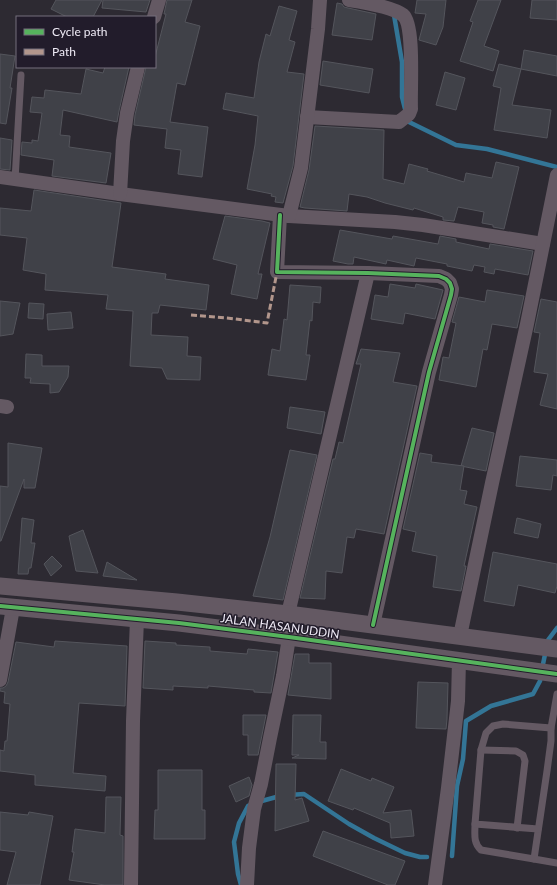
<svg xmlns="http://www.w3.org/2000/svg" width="557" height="885" font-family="Lato,sans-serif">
  <rect width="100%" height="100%" fill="#2d2a32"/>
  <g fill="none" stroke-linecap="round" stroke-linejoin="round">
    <g stroke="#337596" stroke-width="4.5">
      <path d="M394 15 402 62V97L405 109"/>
      <path d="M408 118 409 122 456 145 487 149 557 167"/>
      <path d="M542 669 548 640 557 628"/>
      <path d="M289 795 304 794 349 824 374 838 405 853 420 857H427"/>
      <path d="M258 802 280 796"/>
      <path d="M452 856 457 786 463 759 466 721 491 706 533 694 540 681 541 676"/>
      <path d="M241 885 238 874 234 842 239 823 248 806 251 805"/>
    </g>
  </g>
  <g fill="#404148" stroke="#54555c">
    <path d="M56 0H102L93 17H67L51 9Z"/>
    <path d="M103 0H150L146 12 102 8Z"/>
    <path d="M167 0H192L185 22 200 26 185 85 177 83 170 122 208 127 202 177 178 174 181 150 165 148 167 129 134 125 135 115 146 67H155V57L166 14H164Z"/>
    <path d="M417 0H446L443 27 436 45 419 40 426 14 415 13Z"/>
    <path d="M478 0H501L484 46 499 51 493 71 460 61 473 22 470 21Z"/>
    <path d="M532 0H557V20L530 18Z"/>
    <path d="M337 3 342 4 344 7 348 8 376 14 372 40 332 35Z"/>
    <path d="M279 6 297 11 289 40 295 42 287 72 304 74 293 166 283 203 275 202 276 197 271 196 272 194 247 189 255 145 258 116 223 109 226 93 254 98 259 62 266 34 270 36Z"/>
    <path d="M524 50 557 56V76L521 69Z"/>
    <path d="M0 54 15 56 10 88H12L6 124 0 123Z"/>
    <path d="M323 61 373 69 369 93 320 85Z"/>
    <path d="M499 64 521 69 512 105 551 110 547 138 494 130 501 88 493 86Z"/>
    <path d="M105 67H129L119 111 117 122 63 110 60 135 70 136 69 147 111 153 106 183 52 176 54 160 21 155 22 142 32 143V140L38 141 42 113 30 112 32 97 44 98 45 90 81 94 86 69 103 73Z"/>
    <path d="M445 72 465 78 456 110 436 105Z"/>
    <path d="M315 126 384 130 383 179 404 184 409 164 428 169 427 171 464 182 466 173 492 178 496 162 519 167 504 229 493 227V225L482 223 484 212 458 207 454 221 443 220V217L414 208 413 210 385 203 367 197 349 194 347 211 305 208 300 207 309 170Z"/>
    <path d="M0 138 12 140 10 170 0 169Z"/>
    <path d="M34 190 121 203 112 267 166 274 165 279 209 285 206 310 160 305 158 313H152L151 335 188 337 187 356 201 357 200 380 167 379 162 368 130 366 133 311 106 309 108 295 45 290 46 274 23 270 27 238 0 235V208L31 211Z"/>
    <path d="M225 216 262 221 270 223 258 274H262L257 299 231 294 237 265 213 259Z"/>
    <path d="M340 230 392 239 393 236 438 244 440 236 456 239V242L489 249 490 244 533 251 528 275 495 269 494 274 484 272 485 267 474 265 472 271 447 266V264L416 258 414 266 387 260 386 264 354 257 353 264H348L333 261Z"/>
    <path d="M390 284 415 288 416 284 443 290 435 319 405 313 403 324 371 319 375 295 388 297Z"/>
    <path d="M290 285 321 287 320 303 313 302 312 321 310 320 306 355H310L306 380 268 375 272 349 280 351 284 319 287 320Z"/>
    <path d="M487 290 524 296 517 328 492 324 487 350 483 349 476 387 439 380 443 357 449 358 456 323 452 322 459 297 485 302Z"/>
    <path d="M541 299 557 302V409L540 405 548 374 534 372 540 333 534 332Z"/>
    <path d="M0 301 20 303 13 334 0 336Z"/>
    <path d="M29 303 44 304 43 319 28 318Z"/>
    <path d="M71 312 73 328 48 330 47 314Z"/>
    <path d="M361 349 400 353 393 382 417 386 384 534 356 529 354 538 347 537 342 573 326 571 325 599 300 598 333 459H335L339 442 343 443 361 364H356Z"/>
    <path d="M26 354 42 355V366H69L68 377 59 392 50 393V384L30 383 31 378H25Z"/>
    <path d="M290 407 325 412 321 434 287 428Z"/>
    <path d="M472 428 494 433 486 471 461 466Z"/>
    <path d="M8 443 42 448 35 488H24V479L1 541H0V486L8 487Z"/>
    <path d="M290 450 317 455 283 600 253 596 270 537Z"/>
    <path d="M420 453 432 455 431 462 464 466 460 490 467 491 464 504 477 507 464 566H466L461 591 433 587 437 556 412 551 416 532 403 529Z"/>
    <path d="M520 456 557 460V476L553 475 551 490 516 486Z"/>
    <path d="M22 518 34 520 31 543H35L31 568H29L28 574H18Z"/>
    <path d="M517 518 541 524 538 538 514 533Z"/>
    <path d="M83 530 98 573 76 571 69 536Z"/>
    <path d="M493 552 557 564V586L555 593 518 585 514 606 484 601Z"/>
    <path d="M52 556 62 566 51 576 44 564Z"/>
    <path d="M107 562 137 580 103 576Z"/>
    <path d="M55 641 127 646 125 706 79 703 73 773 106 776 105 791 35 785V775L0 771V750L4 751 5 741H7L10 704 4 703 5 692 0 691V688H3L6 686 8 682 16 642 54 647Z"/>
    <path d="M145 641 176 643V645L210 647V651L247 654 248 649 278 652 271 693 254 692V690L208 686V688L173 686V690L143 688Z"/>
    <path d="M295 654H309V663H331V699L288 695Z"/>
    <path d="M418 682 448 683 447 719 446 729 416 728Z"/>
    <path d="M243 715H266L258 755H248V735H243Z"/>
    <path d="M293 715H321L320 742H326V759L292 758 299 755H292Z"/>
    <path d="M276 764H296L295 800 302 798 309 821 275 831Z"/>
    <path d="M341 769 371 781 372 778 394 787 383 813 411 810 414 836 391 838 390 823 354 808 353 810 328 801Z"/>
    <path d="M158 770H202V810H205V839H154L155 810H158Z"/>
    <path d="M249 777 252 785 249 796 236 802 229 786Z"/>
    <path d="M106 797H121L120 835 123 836V885H105L69 880 74 852H72L75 829 105 833Z"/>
    <path d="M0 812 28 815 29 812 53 816 40 885H7L16 852 0 850Z"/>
    <path d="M323 831 405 861 395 885H388L313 856Z"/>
  </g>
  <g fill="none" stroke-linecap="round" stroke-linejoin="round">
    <g stroke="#645963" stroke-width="7">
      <path d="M15 180 21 75"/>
      <path d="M557 694 551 728V741L547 771 534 859 557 863"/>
      <path d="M481 750 516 751 523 755 525 761 517 828"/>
      <path d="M475 824C475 834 473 843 481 850L534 859"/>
      <path d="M538 829 475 824 481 750 486 733 493 726 503 724 551 728"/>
    </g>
    <g stroke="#645963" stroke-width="14">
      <path d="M154 17 159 0"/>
      <path d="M307 117 399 122 409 114 411 109C410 91 415 25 403 15 393 7 362 2 349 0"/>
      <path d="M0 177 120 194 289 216 395 222 423 225 543 244"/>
      <path d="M120 194 123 141 127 113 138 67"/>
      <path d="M280 215 277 272 368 273 439 276 446 279 450 283 452 289 451 295 429 372 373 625"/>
      <path d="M289 216 301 168 318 29 320 0"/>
      <path d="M0 406 7 407"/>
      <path d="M288 614 368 273"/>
      <path d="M460 636 492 483 527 324 557 175"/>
      <path d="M0 680 13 608"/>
      <path d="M131 885 133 721 137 619"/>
      <path d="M247 885 249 848 254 809 261 784 270 738 283 676 289 637"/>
      <path d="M435 885 448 788 458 701 459 660"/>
    </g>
    <g stroke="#645963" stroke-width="17">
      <path d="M0 586 177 602 288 614 557 649"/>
      <path d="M0 606 179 623 289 637 557 674"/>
    </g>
    <path stroke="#b2968c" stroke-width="3" stroke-dasharray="6 3" stroke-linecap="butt" d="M191 315 227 318 267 323 277 272"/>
    <defs>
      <g id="cycleway">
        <path d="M280 215 277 272 368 273 439 276 446 279 450 283 452 289 451 295 429 372 373 625"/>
        <path d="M0 606 179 623 289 637 557 674"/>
      </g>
    </defs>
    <use href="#cycleway" stroke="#221c2b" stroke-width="6"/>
    <use href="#cycleway" stroke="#56b35d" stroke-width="4"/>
  </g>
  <g text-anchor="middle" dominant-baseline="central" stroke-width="3" stroke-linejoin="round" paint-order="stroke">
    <g font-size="12" fill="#efebf6" stroke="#221c2b">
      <text transform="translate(280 626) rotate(8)">JALAN HASANUDDIN</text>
    </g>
  </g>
  <rect x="16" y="16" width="140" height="52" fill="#221c2b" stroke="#746f7c"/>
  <rect x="24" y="29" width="20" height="6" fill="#56b35d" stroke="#746f7c"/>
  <text x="52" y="36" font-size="12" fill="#efebf6">Cycle path</text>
  <rect x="24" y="49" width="20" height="6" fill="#b2968c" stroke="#746f7c"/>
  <text x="52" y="56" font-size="12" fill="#efebf6">Path</text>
</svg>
